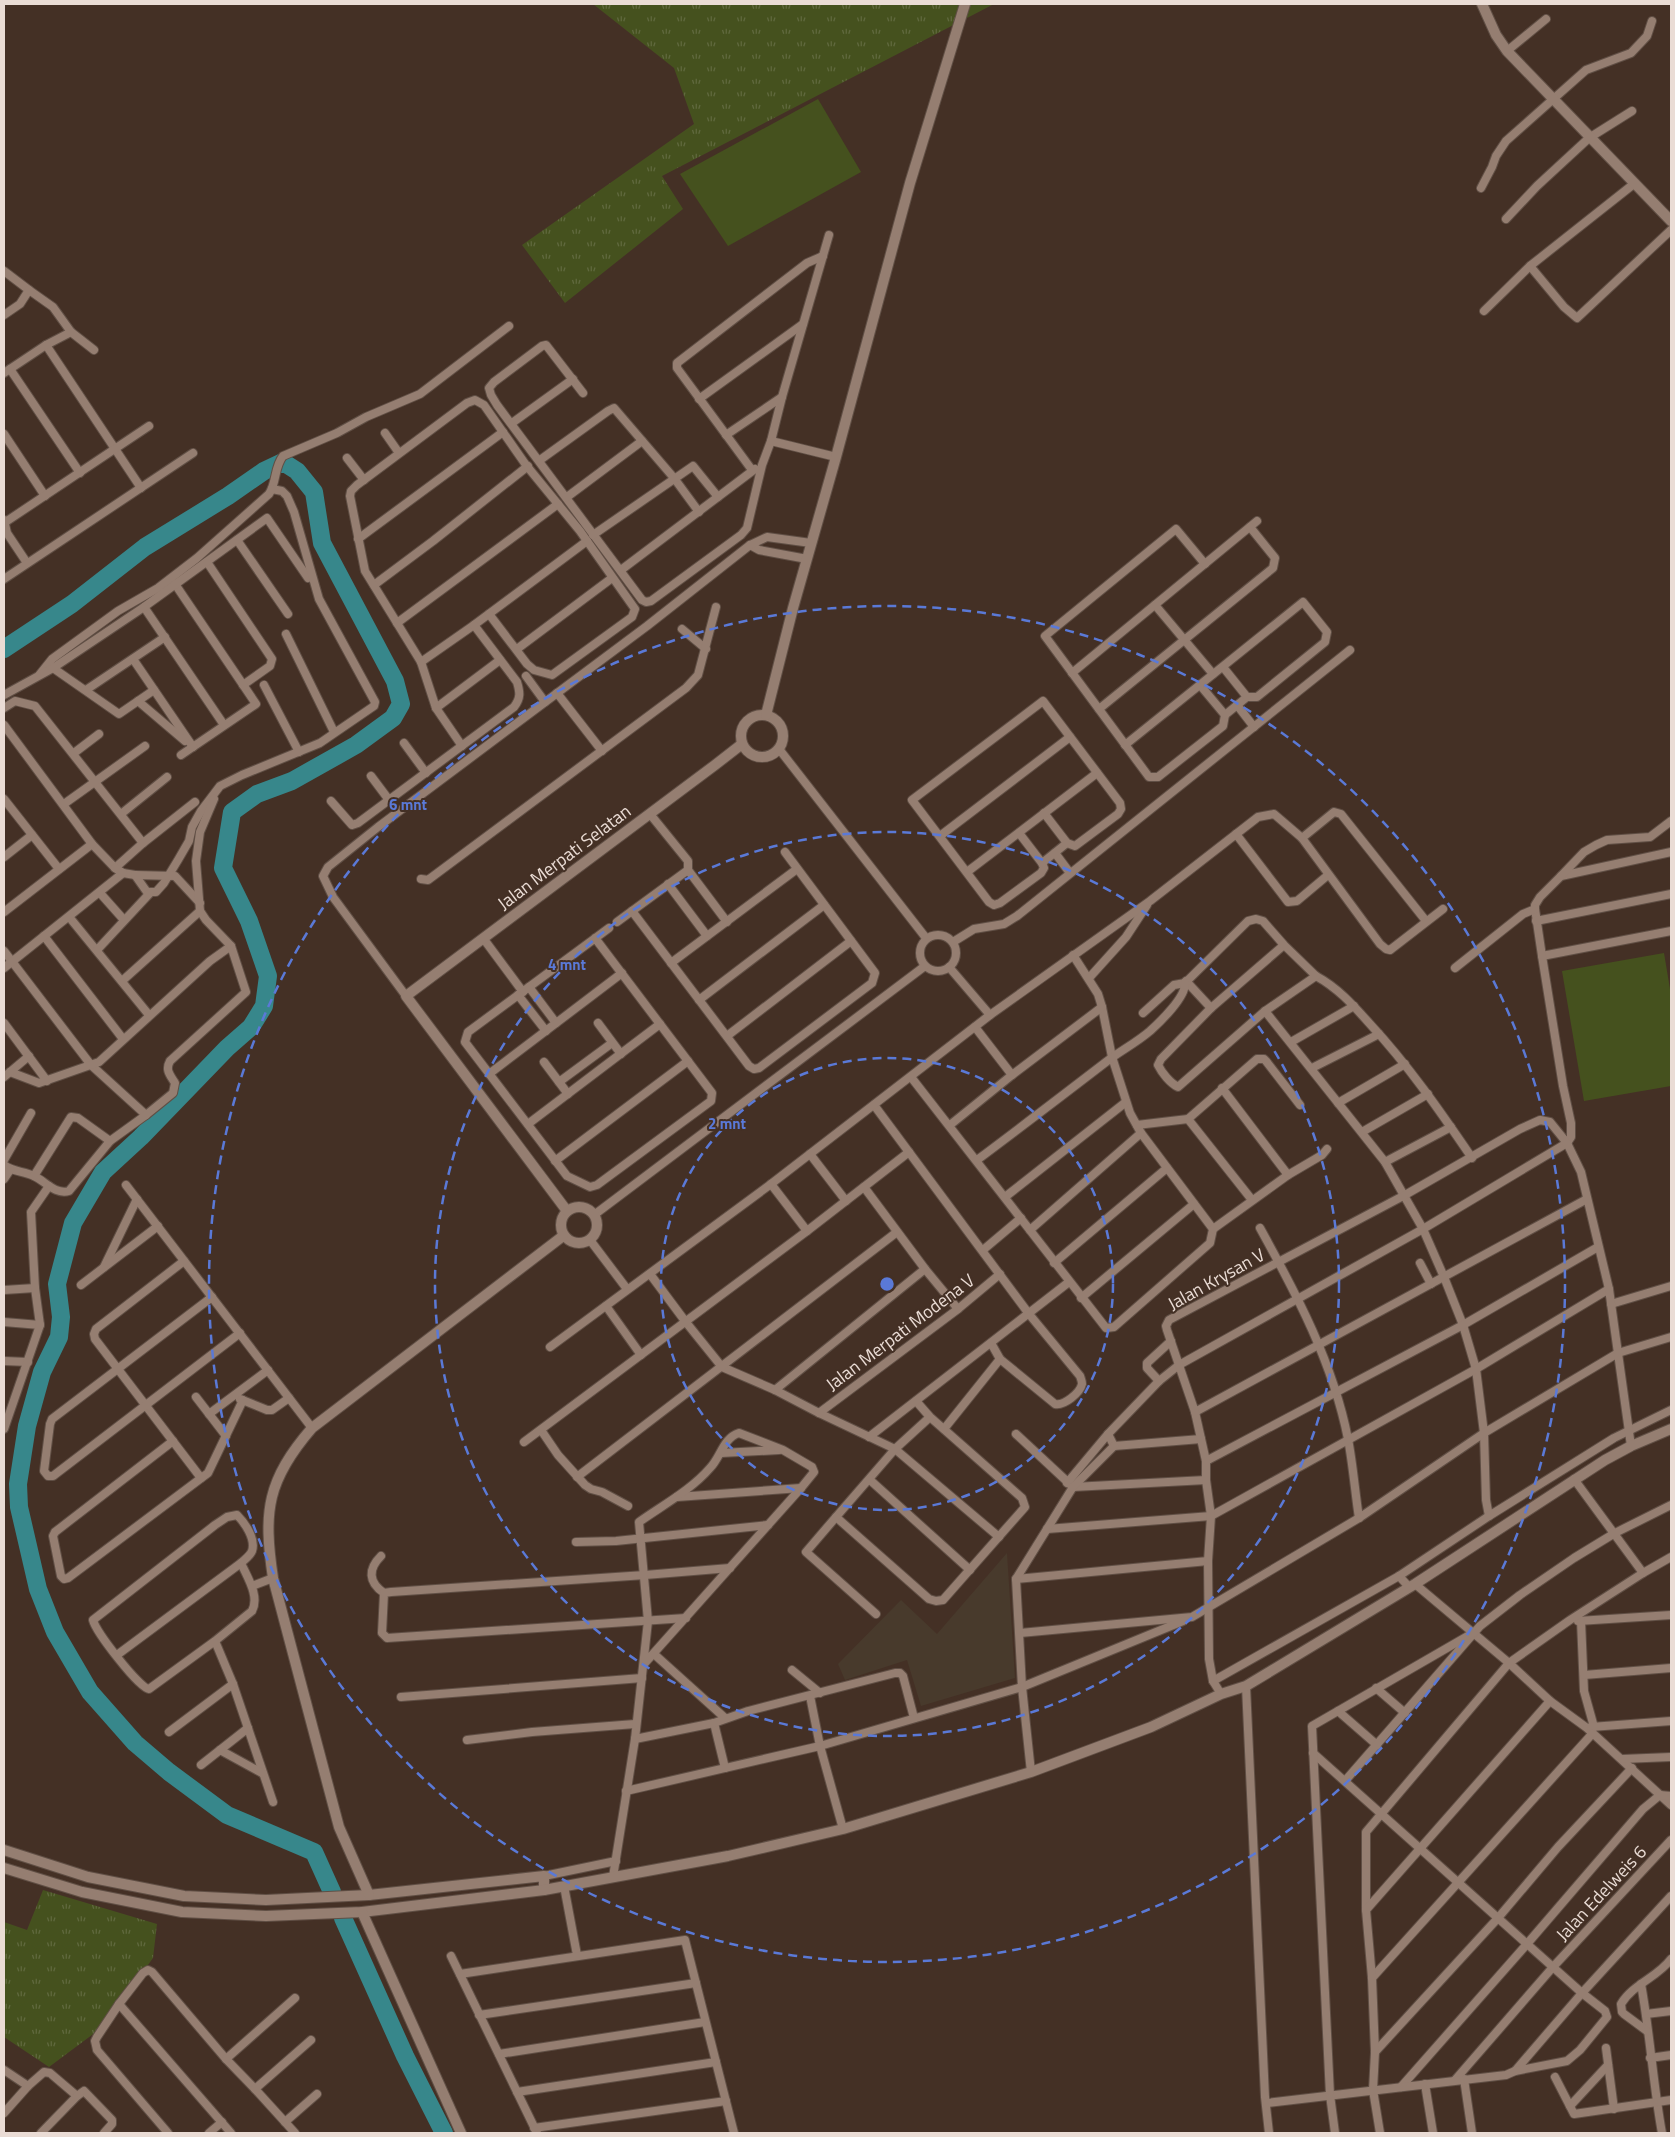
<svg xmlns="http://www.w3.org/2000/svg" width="1675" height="2137" font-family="'Titillium Web',sans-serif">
  <defs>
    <pattern id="grass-tufts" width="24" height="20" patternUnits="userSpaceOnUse" patternTransform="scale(1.25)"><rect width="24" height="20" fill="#45511e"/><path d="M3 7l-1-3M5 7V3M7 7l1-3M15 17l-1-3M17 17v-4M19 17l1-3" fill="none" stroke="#60693e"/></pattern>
  </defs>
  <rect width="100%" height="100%" fill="#443025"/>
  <path fill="#483a2c" d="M1007 1553 1015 1678 921 1706 907 1660 845 1680 838 1664 901 1600 937 1634Z"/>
  <g fill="url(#grass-tufts)">
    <path d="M593 4H994L662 176 683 209 565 303 522 245 694 124 674 68Z"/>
    <path d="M43 1890 157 1924 153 1958 104 2026 49 2067 4 2037V1922L27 1930Z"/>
  </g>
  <g fill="#45511e">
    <path d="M818 99 861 172 728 246 680 174Z"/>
    <path d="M1664 953 1671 995V1086L1584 1101 1562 971Z"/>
  </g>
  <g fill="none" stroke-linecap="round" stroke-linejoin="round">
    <g stroke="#37878b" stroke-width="18">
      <path d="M4 649 72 604 145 547 228 496 264 471 283 462 297 471 314 492 322 543 395 681 401 704 393 718 356 745 292 781 257 794 232 812 223 868 249 921 268 976 264 1006 251 1027 227 1048 141 1137 103 1172 73 1223 57 1284 61 1317 59 1337 42 1372 27 1426 18 1484 19 1507 38 1589 55 1632 90 1692 135 1743 169 1772 227 1815 314 1852 332 1892"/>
      <path d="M343 1918 405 2056 444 2133"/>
    </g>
    <defs>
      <g id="minor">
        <path d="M1507 51 1546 19"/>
        <path d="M1481 188 1492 167 1496 156 1506 141 1586 70 1631 53 1647 36 1652 21"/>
        <path d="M1506 219 1537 186 1589 138 1632 111"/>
        <path d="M1530 266 1564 307 1577 318 1671 230"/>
        <path d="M4 271 29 290 20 304 4 315"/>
        <path d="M29 290 53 307 71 332"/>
        <path d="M1484 311 1530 266 1635 183"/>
        <path d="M46 345 141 488"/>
        <path d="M10 369 80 473"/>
        <path d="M4 373 46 345 71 332 94 350"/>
        <path d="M583 393 546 345 542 346 494 382 489 388 491 395 497 405 642 600 646 602 651 601 741 535 747 528 762 465 771 441 782 397 829 235"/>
        <path d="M699 399 803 324"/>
        <path d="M512 423 573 379"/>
        <path d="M385 433 399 453"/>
        <path d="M4 434 45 496"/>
        <path d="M726 435 782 397"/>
        <path d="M771 441 836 457"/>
        <path d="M347 458 364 480"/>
        <path d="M540 460 608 411 614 408 674 478 699 512"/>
        <path d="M752 470 677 368V363L807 263 823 256"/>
        <path d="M567 497 642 441"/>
        <path d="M4 520 7 533 27 563"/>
        <path d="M4 523 149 426"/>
        <path d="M593 535 693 466 718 497"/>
        <path d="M358 539 503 432"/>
        <path d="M237 540 288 614"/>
        <path d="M750 545 759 550 807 559"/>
        <path d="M207 562 272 659 270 666 243 685"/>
        <path d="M621 570 755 469"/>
        <path d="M4 579 193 453"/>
        <path d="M175 584 256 704 181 755"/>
        <path d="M374 585 433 541 528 466"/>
        <path d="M1155 605 1213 674"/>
        <path d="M144 607 224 725"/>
        <path d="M397 623 558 504"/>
        <path d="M682 629 706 649"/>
        <path d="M286 634 334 732"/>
        <path d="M517 649 612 578"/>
        <path d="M133 659 193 747"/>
        <path d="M421 662 474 625 587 541"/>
        <path d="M53 668 119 714 154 690"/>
        <path d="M1072 673 1257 521"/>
        <path d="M40 674 52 659 118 611 158 588 197 558 269 494C277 482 274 467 283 456L337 433 366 417 420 394 509 326"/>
        <path d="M526 676 545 702"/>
        <path d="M264 685 299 752"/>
        <path d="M1200 685 1225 715 1223 726 1158 777H1149L1045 636 1176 529 1205 564"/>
        <path d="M86 690 165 637"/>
        <path d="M557 693 602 751"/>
        <path d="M4 695 53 668 144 607 267 518 308 578"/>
        <path d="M138 701 185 741"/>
        <path d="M1237 705 1254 727"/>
        <path d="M4 708 15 701 35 706 143 843"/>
        <path d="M436 708 500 660"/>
        <path d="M1099 709 1273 568 1275 558 1250 527"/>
        <path d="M1225 715 1247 697"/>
        <path d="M4 725 92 844 115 868 143 843 195 802"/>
        <path d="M404 743 426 773"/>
        <path d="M1125 745 1303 602 1327 632 1325 642 1257 697H1247L1223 667"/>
        <path d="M462 746 436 708 421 662 365 571 350 496 351 491 357 485 467 403 475 400 484 405 526 465 580 531 635 609 632 617 552 675 534 670 527 664 489 614"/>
        <path d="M779 749 926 938"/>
        <path d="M74 753 99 734"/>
        <path d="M371 776 389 800"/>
        <path d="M4 799 59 869"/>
        <path d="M331 801 352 825 358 823 514 707C521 698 520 692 517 682L474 625"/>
        <path d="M64 804 145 746"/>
        <path d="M121 814 167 777"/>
        <path d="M1019 833 1042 863 1044 868 1041 873 1000 903 994 905 989 902 912 800 1043 701 1120 803 1121 809 1118 814 1075 846 1067 843 1044 813"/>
        <path d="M1236 834 1288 902 1297 901 1328 875"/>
        <path d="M940 836 1070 737"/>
        <path d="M1302 838 1334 812 1341 814 1426 921"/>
        <path d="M1671 852 1561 876 1540 897 1535 905V909L1542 956 1671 931"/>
        <path d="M1055 853 1070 873"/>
        <path d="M4 857 32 835"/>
        <path d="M1042 863 1067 843"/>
        <path d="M115 868 123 873 135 875 147 892H156L164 883 178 860 189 841 192 827 201 811 220 786 242 775 320 743 374 706 375 702 319 599 294 512 287 496 282 491 272 489"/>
        <path d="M688 870 727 922"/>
        <path d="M967 872 1097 773"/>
        <path d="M135 875 175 876 200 903"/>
        <path d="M1561 876 1584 852 1596 845 1607 840 1650 837 1671 821"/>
        <path d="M421 879 428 880 686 688 698 675 716 607"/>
        <path d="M668 884 707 936"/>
        <path d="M100 893 124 920"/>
        <path d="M632 911 749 1066 754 1069 759 1068 872 983 875 973 785 852"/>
        <path d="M4 912 92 844"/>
        <path d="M70 918 149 1015"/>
        <path d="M1536 921 1671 894"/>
        <path d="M617 922 688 870V861L650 814"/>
        <circle cx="938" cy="953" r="18"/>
        <path d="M44 936 123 1039"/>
        <path d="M483 938 523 992"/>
        <path d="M595 938 712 1093 711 1101 597 1185 590 1187 567 1176 465 1042 468 1032 609 928"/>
        <path d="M953 942 974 929 1004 924 1017 916 1350 650"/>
        <path d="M97 950 150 893"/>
        <path d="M4 951 91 1065 146 1115"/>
        <path d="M671 963 797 869"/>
        <path d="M949 967 990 1015"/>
        <path d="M4 968 123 873"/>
        <path d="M1455 968 1523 914 1535 909"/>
        <path d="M1316 976C1338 988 1353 1005 1370 1024 1408 1065 1440 1111 1472 1158"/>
        <path d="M1089 978 1126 937 1147 905"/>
        <path d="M122 981 200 911"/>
        <path d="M1186 981 1211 1008"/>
        <path d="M529 987 556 1023"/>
        <path d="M518 995 546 1031"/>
        <path d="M406 996 333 897 323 876 328 867 378 827 647 626 750 545 767 537 811 543"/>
        <path d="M699 1000 824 905"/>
        <path d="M1265 1011 1385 1162 1423 1229 1444 1277 1463 1325 1476 1369 1484 1433 1486 1500 1489 1516"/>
        <path d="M1143 1013 1174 985 1185 983 1248 921 1256 919 1263 921 1284 945 1316 976 1265 1011 1178 1087C1170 1083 1162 1073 1158 1065L1161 1059 1211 1008 1284 945"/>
        <path d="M4 1023 47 1081"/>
        <path d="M598 1023 621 1054"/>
        <path d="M975 1027 1012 1075"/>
        <path d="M727 1036 851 941"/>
        <path d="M1291 1042 1354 1006"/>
        <path d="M544 1062 568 1094"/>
        <path d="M1312 1068 1379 1034"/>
        <path d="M10 1072 39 1083 99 1062 210 961 231 946"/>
        <path d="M489 1074 622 973"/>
        <path d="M4 1077 29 1056"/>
        <path d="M911 1077 1106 1328 1114 1327 1210 1243 1213 1229 1141 1133 1130 1113 1112 1057 1102 1007 1098 994 1073 955"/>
        <path d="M559 1082 612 1043"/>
        <path d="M1222 1088 1288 1175"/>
        <path d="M1338 1103 1405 1064"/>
        <path d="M874 1105 1029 1314 1080 1376C1081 1379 1082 1381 1082 1384 1080 1393 1064 1406 1055 1404L1000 1359 991 1343"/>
        <path d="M1188 1119 1252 1200"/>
        <path d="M528 1124 660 1024"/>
        <path d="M950 1125 1012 1075 1102 1007"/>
        <path d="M1137 1125 1188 1119 1257 1059H1264L1266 1061 1300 1105"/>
        <path d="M1362 1132 1428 1094"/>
        <path d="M810 1154 846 1201"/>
        <path d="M4 1160 31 1113"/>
        <path d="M977 1160C1020 1128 1063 1095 1106 1062 1120 1051 1136 1043 1150 1031 1160 1022 1186 997 1185 983"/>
        <path d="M555 1161 688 1061"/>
        <path d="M1385 1162 1451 1127"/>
        <path d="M4 1165C13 1172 24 1171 34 1176 45 1181 55 1195 69 1191L110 1141 146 1115 173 1093 175 1083C170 1075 165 1070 170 1061L246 992 231 946 206 920 200 911 196 861 200 832 214 799"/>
        <path d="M34 1176 71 1117 78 1118 110 1141"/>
        <path d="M4 1179 10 1170"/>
        <path d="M771 1184 807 1231"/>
        <path d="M126 1185 312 1428"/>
        <path d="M864 1187 925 1269 958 1309"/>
        <path d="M1005 1197 1126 1102"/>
        <path d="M594 1215 925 966"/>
        <path d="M1260 1228C1297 1295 1333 1363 1348 1439 1353 1465 1355 1492 1359 1518"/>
        <path d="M1213 1229 1288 1175 1322 1155 1327 1149"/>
        <path d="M1030 1230 1141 1133"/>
        <path d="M590 1240 627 1289"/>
        <path d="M983 1250 1021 1218"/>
        <path d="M184 1261 96 1329 94 1334 95 1339 201 1478"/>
        <path d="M1054 1263 1167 1168"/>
        <path d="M1420 1263 1431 1284"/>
        <path d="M104 1267 137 1199"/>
        <path d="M650 1274 685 1321 722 1367 775 1390 819 1413 895 1449 999 1537"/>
        <path d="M81 1285 158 1226"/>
        <path d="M4 1290 35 1288"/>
        <path d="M212 1297 52 1419 50 1424 44 1471 48 1476H53L240 1333"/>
        <path d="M1081 1298 1194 1204"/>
        <path d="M1611 1304 1671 1286"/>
        <path d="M606 1306 641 1355"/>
        <path d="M4 1322 40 1325"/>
        <path d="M550 1347 771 1184 990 1015 1150 901 1258 817 1274 814 1302 838 1380 944 1386 949 1390 950 1443 909"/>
        <path d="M4 1361 28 1362"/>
        <path d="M1159 1381 1147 1368V1363L1171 1341"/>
        <path d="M775 1390 925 1269"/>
        <path d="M196 1397 226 1436"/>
        <path d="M240 1399 267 1410H272L289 1398"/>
        <path d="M916 1401 930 1417 1022 1498 1025 1507 943 1600 936 1601 929 1599 836 1517 895 1449 930 1417"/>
        <path d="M1195 1412 1587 1199"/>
        <path d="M819 1413 958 1309 1000 1274"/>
        <path d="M209 1414 268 1370"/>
        <path d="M4 1429 40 1325 35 1288 31 1212 49 1186"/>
        <path d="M944 1429 1000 1359"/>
        <path d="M541 1430 558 1455 585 1485 591 1489 602 1492 628 1506"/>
        <path d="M1016 1434 1073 1487"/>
        <path d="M869 1437 1069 1282"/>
        <path d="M173 1441 55 1532 53 1536 61 1576 64 1579 68 1578 208 1473 243 1400"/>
        <path d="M524 1442 807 1231 909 1152"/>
        <path d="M1114 1446 1108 1434 1159 1381 1179 1365 1423 1229 1567 1143 1571 1137V1123L1563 1086 1542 956"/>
        <path d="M1114 1446 1201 1439"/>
        <path d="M721 1453 779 1450"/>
        <path d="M1206 1461 1463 1325 1598 1247"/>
        <path d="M577 1477 897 1232"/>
        <path d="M1574 1479 1643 1573"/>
        <path d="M870 1480 970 1570"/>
        <path d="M1067 1483 1108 1434"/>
        <path d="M1073 1487 1206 1480"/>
        <path d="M677 1497 801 1488"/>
        <path d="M836 1517 806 1552 876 1614"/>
        <path d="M1047 1529 1211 1516 1476 1369 1609 1289"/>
        <path d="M576 1542 616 1541 768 1525"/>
        <path d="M381 1556C368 1569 368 1582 384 1593"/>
        <path d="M1399 1576 1409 1587"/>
        <path d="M1016 1579 1208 1561"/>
        <path d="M1415 1584 1509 1663 1550 1701 1587 1728 1671 1805"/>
        <path d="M252 1586 273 1578"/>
        <path d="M686 1618 387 1638 382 1633 384 1593 391 1592 645 1575 730 1568"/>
        <path d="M1578 1621 1671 1615"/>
        <path d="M1581 1621 1584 1691 1594 1727"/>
        <path d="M1020 1633 1192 1617 1359 1518 1484 1433 1618 1353 1671 1337"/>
        <path d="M215 1641 149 1689C139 1688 96 1632 93 1620L215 1525 227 1517 237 1515C245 1523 256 1539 252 1551 250 1556 245 1559 241 1563 247 1577 260 1596 252 1611L215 1641 233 1684 273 1802"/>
        <path d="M654 1654 725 1718"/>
        <path d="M117 1655 241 1563"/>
        <path d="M792 1670 820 1693"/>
        <path d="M1584 1675 1671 1668"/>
        <path d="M1213 1681 1399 1576 1489 1516 1614 1438 1671 1410"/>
        <path d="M1246 1686 1265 2097 1269 2133"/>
        <path d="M1376 1688 1405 1713"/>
        <path d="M1221 1694 1213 1681 1209 1659 1208 1561 1211 1516 1206 1480V1461L1195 1412 1167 1330 1166 1326 1169 1320 1405 1195 1520 1129 1540 1120 1550 1122 1567 1143 1581 1172 1609 1289 1631 1446"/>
        <path d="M810 1696 820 1746 843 1829"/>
        <path d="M401 1697 642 1678"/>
        <path d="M1338 1711 1377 1745"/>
        <path d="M714 1723 725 1768"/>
        <path d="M1591 1727 1671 1721"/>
        <path d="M169 1732 233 1684"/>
        <path d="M635 1739 714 1723 748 1711 895 1673H900L903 1676 914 1718"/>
        <path d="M467 1740 532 1732 635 1724"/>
        <path d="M220 1750 262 1773"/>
        <path d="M1622 1759 1671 1757"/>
        <path d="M201 1765 248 1728"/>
        <path d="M1031 1772 1022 1687 1016 1579 1073 1487 1114 1446"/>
        <path d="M1345 1781 1480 1626 1520 1595 1574 1558 1615 1533 1671 1505"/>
        <path d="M626 1791 820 1746 1022 1687 1183 1621"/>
        <path d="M544 1876 616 1861"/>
        <path d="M613 1877 635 1739 648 1621 639 1522C663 1505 691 1490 710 1468 721 1457 723 1438 739 1433L783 1450 812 1467 814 1472 801 1488 644 1664"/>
        <path d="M564 1886 577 1955"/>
        <path d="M1366 1910V1832L1509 1663 1570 1620 1643 1573 1671 1557"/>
        <path d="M451 1956 537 2133"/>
        <path d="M460 1974 685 1940 734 2133"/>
        <path d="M1372 1978 1592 1734"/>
        <path d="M1641 1984C1650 2033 1653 2084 1662 2133"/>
        <path d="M119 2004 143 1973 148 1970 152 1972 226 2059 255 2089"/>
        <path d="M1646 2014 1671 2011"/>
        <path d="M479 2015 696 1983"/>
        <path d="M1647 2031 1624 2014 1622 2012 1621 2004C1633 1984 1658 1977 1671 1959"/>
        <path d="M1606 2048 1614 2109"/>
        <path d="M1375 2052 1498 1918 1558 1847 1632 1768"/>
        <path d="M499 2054 705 2022"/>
        <path d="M1650 2058 1671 2055"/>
        <path d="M226 2059 295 1998"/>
        <path d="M4 2070 28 2086"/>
        <path d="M1515 2071 1582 1993 1671 1896"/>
        <path d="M1555 2077 1574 2114 1671 2100"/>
        <path d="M1464 2079 1472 2133"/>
        <path d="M1455 2080 1553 1967 1671 1840"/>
        <path d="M1425 2084 1433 2133"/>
        <path d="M1401 2087 1527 1944 1643 1809 1660 1795 1671 1796"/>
        <path d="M517 2092 716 2062"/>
        <path d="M1267 2103 1506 2075 1515 2071 1567 2061 1580 2050 1607 2017 1605 2011 1582 1993 1313 1753"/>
        <path d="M1570 2106 1608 2065"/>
        <path d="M4 2113 28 2086 44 2072 50 2073 77 2096"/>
        <path d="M285 2122 317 2094"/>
        <path d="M534 2128 726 2101"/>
        <path d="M41 2133 77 2096 84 2091 112 2120V2124L104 2133"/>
        <path d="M168 2133 97 2050 95 2041 97 2037 119 2004 231 2133"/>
        <path d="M209 2133 222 2122"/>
        <path d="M295 2133 255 2089 311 2040"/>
        <path d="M1335 2133 1330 2095 1312 1726 1473 1633"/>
        <path d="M1380 2133 1373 2090 1375 2052 1372 1978 1366 1910 1550 1701"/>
      </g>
      <g id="tertiary">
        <path d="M1482 4 1496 35 1507 51 1671 221"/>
        <circle cx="762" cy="736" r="21"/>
        <path d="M766 715 793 608 836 457 910 183 965 4"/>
        <circle cx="579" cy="1225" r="18"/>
        <path d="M567 1211 406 996 715 765 742 744"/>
        <path d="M4 1850 88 1877 184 1896 266 1900 369 1895 544 1876V1890"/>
        <path d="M4 1868 82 1892 182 1912 266 1916 362 1912 544 1890 728 1856 843 1829 1031 1772 1151 1727 1221 1694 1246 1686 1415 1584 1605 1460 1631 1446 1671 1429"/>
        <path d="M369 1895 339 1827 273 1578C263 1511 267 1480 312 1428L563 1236"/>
        <path d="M362 1912 461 2133"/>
      </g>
    </defs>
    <use href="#minor" stroke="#604f45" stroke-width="10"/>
    <use href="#tertiary" stroke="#604f45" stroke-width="12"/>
    <use href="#minor" stroke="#957e71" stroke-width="8"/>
    <use href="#tertiary" stroke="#957e71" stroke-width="10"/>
  </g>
  <g fill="none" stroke="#5a79d7" stroke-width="2.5" stroke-dasharray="9 6">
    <circle cx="887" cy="1284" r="226"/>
    <circle cx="887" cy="1284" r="452"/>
    <circle cx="887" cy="1284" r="678"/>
  </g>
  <g text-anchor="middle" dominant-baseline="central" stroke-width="4" stroke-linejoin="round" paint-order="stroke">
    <g font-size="18" fill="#eadcd5" stroke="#443025">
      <text transform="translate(564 857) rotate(-37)">Jalan Merpati Selatan</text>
      <text transform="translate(1216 1279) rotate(-29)">Jalan Krysan V</text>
      <text transform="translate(900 1332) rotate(-37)">Jalan Merpati Modena V</text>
      <text transform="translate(1601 1893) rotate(-47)">Jalan Edelweis 6</text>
    </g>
  </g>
  <circle cx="887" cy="1284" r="8" fill="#5a79d7" stroke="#443025" stroke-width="2.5"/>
  <g font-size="15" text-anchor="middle" font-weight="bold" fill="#5a79d7" stroke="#443025" stroke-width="4" stroke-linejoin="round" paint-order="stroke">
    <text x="408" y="810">6 mnt</text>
    <text x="567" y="970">4 mnt</text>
    <text x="727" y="1129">2 mnt</text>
  </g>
  <rect width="1675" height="2137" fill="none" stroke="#eadcd5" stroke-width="10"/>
</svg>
